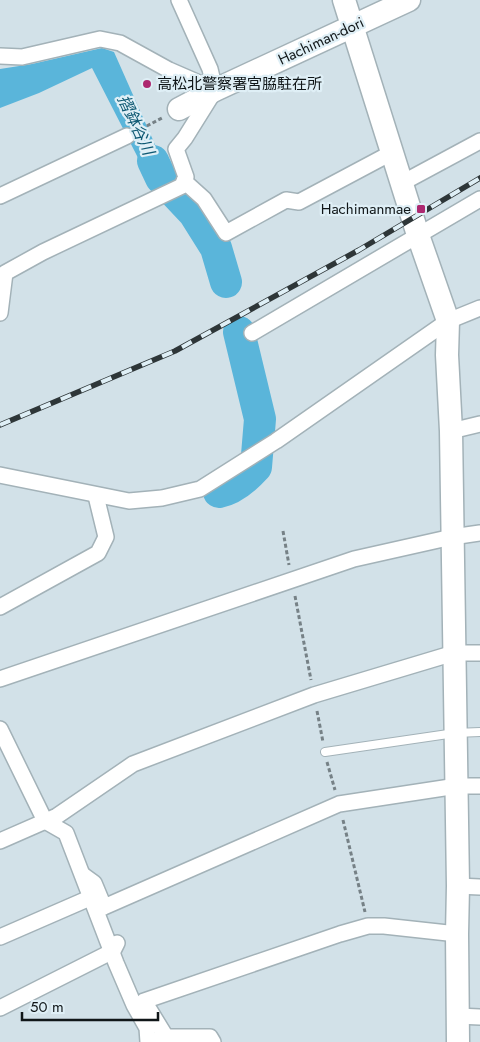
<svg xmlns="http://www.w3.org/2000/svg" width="480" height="1042" font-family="Jost,'Noto Sans JP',sans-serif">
  <rect width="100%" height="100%" fill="#d2e1e8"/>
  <path fill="#5ab5da" d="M102 48 114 52 172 183 155 191 92 68 39 93 0 108V69L32 64Z"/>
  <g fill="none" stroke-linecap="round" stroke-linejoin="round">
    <g stroke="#5ab5da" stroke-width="32">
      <path d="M153 161 161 178 194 213 216 248 226 282"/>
      <path d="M219 492C234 489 246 478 256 467L260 419 239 332"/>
    </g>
    <defs>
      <path id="lane" d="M325 752 455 733 480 732"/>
      <g id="street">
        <path d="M0 56 22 57 100 39 120 43 169 70 215 90"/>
        <path d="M184 181 204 199 226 233 286 200 299 202 393 152"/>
        <path d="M402 183 480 141"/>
        <path d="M0 196 127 136"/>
        <path d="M0 313 5 273 43 252 182 186 186 177 176 149 185 138 215 90 210 69 179 0"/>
        <path d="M252 333 480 199"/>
        <path d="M451 431 480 424"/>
        <path d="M0 475 129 501 162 498 200 489 276 441 448 321 480 308"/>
        <path d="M0 607 98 553 106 537 96 496"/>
        <path d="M0 679 354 559 452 537 480 533"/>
        <path d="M0 729 45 821 66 833 116 963 134 1005 147 1028 148 1042"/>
        <path d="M0 841 57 816 133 764 314 695 454 653H480"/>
        <path d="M83 875 94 883 104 907 339 804 457 786H480"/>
        <path d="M458 886 480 887"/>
        <path d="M0 937 92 897"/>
        <path d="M0 1008 113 951 117 943"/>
        <path d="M458 1016 480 1017"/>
        <path d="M166 1037 144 1001 340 934 368 926H384L457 934"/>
        <path d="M157 1040 166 1037H210L213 1042"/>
      </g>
      <g id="secondary">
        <path d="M344 0 418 235 448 321 447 355 451 431 458 886 457 934 458 1042"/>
        <path d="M179 109 215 90 409 0"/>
      </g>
    </defs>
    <use href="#lane" stroke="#a3b2b8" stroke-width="10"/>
    <use href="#street" stroke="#a3b2b8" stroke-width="18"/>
    <use href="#secondary" stroke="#a3b2b8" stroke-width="25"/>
    <g stroke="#768186" stroke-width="3" stroke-dasharray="4 2.5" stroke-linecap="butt">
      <path d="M141 129 162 118"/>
      <path d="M283 531 289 565"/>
      <path d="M295 596 311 680"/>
      <path d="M317 711 323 742"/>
      <path d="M327 762 335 790"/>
      <path d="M343 820 365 912"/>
    </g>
    <use href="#lane" stroke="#fff" stroke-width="8"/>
    <use href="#street" stroke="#fff" stroke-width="15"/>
    <use href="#secondary" stroke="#fff" stroke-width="22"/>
    <defs>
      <path id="rail" d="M0 425 175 351 359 250 480 178"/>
    </defs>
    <use href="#rail" stroke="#2e3638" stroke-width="5.5"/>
    <use href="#rail" stroke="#dfeff6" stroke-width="4" stroke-dasharray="11" stroke-linecap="butt"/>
  </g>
  <g fill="#ad2870" stroke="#dfeff6" stroke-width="2">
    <circle cx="147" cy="84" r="5"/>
    <rect x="416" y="204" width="10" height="10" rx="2.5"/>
  </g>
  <g text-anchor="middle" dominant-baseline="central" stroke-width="4.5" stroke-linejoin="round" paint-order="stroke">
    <g font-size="15" fill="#101618" stroke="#dfeff6">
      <text transform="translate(321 41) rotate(-25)">Hachiman-dori</text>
    </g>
    <g font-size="15" fill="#101618" stroke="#dfeff6" text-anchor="start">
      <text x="157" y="84">高松北警察署宮脇駐在所</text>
      <text x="411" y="209" text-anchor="end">Hachimanmae</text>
    </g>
    <g font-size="16" font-style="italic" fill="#0e5973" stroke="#dfeff6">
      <text transform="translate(136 125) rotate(65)">摺鉢谷川</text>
    </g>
  </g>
  <path d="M22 1012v8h136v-8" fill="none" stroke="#101618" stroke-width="2.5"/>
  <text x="30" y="1012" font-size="15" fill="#101618" stroke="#dfeff6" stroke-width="4" paint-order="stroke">50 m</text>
</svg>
